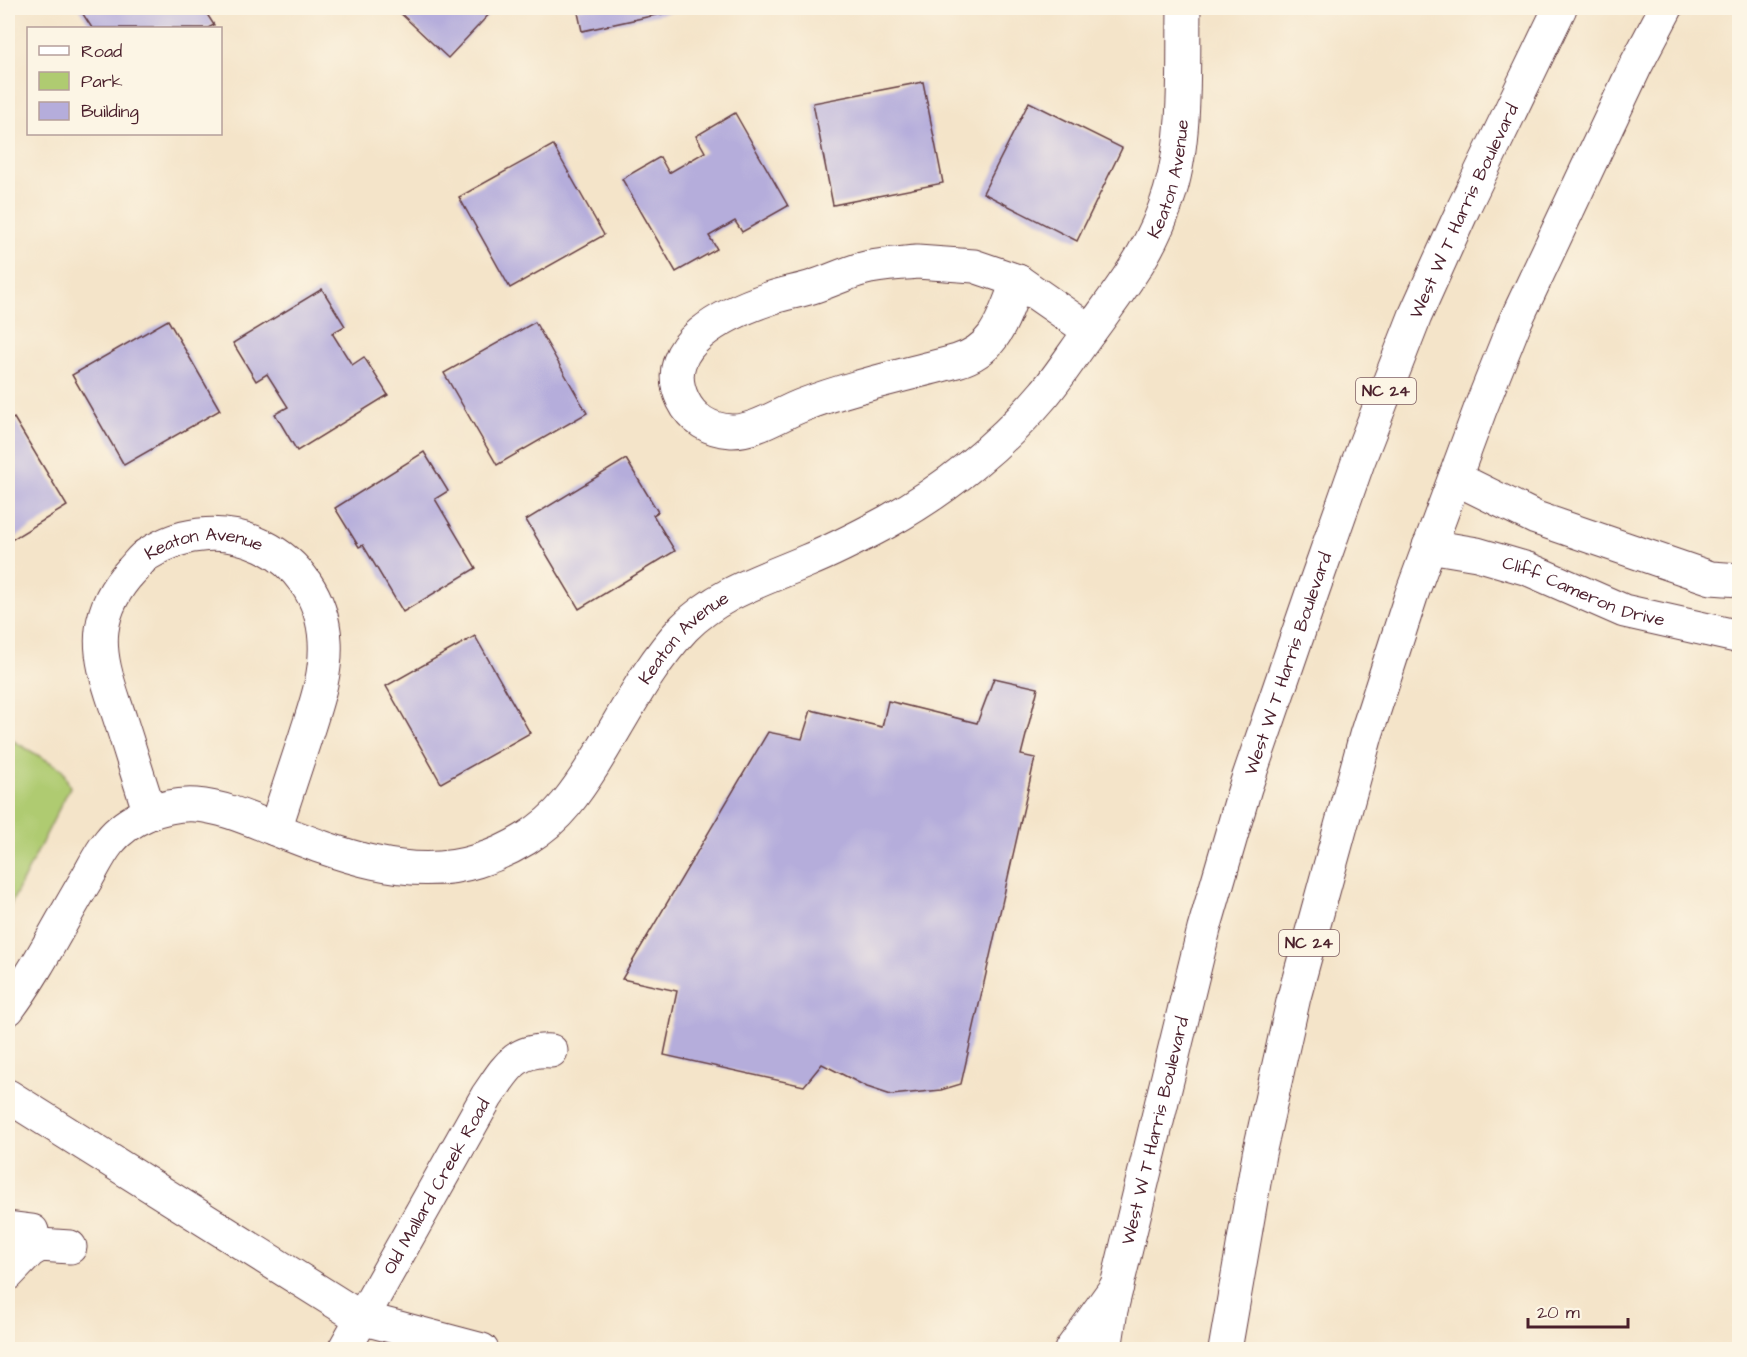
<svg xmlns="http://www.w3.org/2000/svg" width="1747" height="1357" font-family="'Architects Daughter',sans-serif">
  <rect width="100%" height="100%" fill="#fcf5e5"/>
  <filter id="ink" filterUnits="userSpaceOnUse"><feTurbulence type="fractalNoise" baseFrequency=".0167" numOctaves="2"/><feDisplacementMap in="SourceGraphic" scale="12" xChannelSelector="R" yChannelSelector="G"/><feConvolveMatrix kernelMatrix="1 2 1 2 8 2 1 2 1" color-interpolation-filters="sRGB"/></filter>
  <filter id="wash" filterUnits="userSpaceOnUse"><feTurbulence type="fractalNoise" baseFrequency=".008" numOctaves="4" result="noise"/><feDisplacementMap in="SourceGraphic" scale="24" xChannelSelector="R" yChannelSelector="G"/><feGaussianBlur stdDeviation="1.35" result="paint"/><feColorMatrix in="noise" values="0 0 0 0 0 0 0 0 0 0 0 0 0 0 0 0 0 1.4 0 .05"/><feComposite in="paint" operator="in"/></filter>
  <g filter="url(#wash)">
    <rect width="100%" height="100%" fill="#f4e4c9"/>
    <path fill="#afcb71" stroke="#7c754e" stroke-width="1.5" d="M8 738 62 769 70 787 8 910Z"/>
    <g id="blocks">
      <g fill="#b5addb">
        <path d="M79 8H203L214 25 208 28H92Z"/>
        <path d="M395 8H495L448 58Z"/>
        <path d="M577 8H688L582 31Z"/>
        <path d="M923 82 943 183 833 205 813 103Z"/>
        <path d="M1029 102 1122 148 1077 241 983 193Z"/>
        <path d="M735 113 788 206 742 232 735 221 709 236 717 249 676 272 622 179 660 157 669 173 705 152 696 136Z"/>
        <path d="M553 145 604 235 510 288 459 197Z"/>
        <path d="M322 289 345 326 332 333 352 365 364 357 388 395 297 451 275 414 288 407 267 374 256 381 233 343Z"/>
        <path d="M168 320 220 410 124 465 72 375Z"/>
        <path d="M535 322 587 413 497 465 444 373Z"/>
        <path d="M14 418 67 506 8 542V422Z"/>
        <path d="M424 452 448 491 435 499 476 568 403 612 363 545 359 547 335 508Z"/>
        <path d="M626 459 658 512 653 515 675 551 579 609 526 520Z"/>
        <path d="M475 636 530 733 441 783 386 686Z"/>
        <path d="M994 678 1038 688 1021 755 1035 758 961 1084 941 1090 891 1095 867 1087 822 1064 804 1086 664 1055 677 991 622 979 768 732 802 739 811 710 882 727 888 701 977 723Z"/>
      </g>
    </g>
  </g>
  <g filter="url(#ink)">
    <use href="#blocks" fill-opacity="0" stroke="#643d43" stroke-width="1.5"/>
    <g fill="none" stroke-linecap="round" stroke-linejoin="round">
      <defs>
        <g id="minor">
          <path d="M917 262 974 266 1018 281C1003 316 998 349 957 361 906 375 853 386 803 405 781 413 755 432 731 431 710 430 692 419 683 400 656 344 729 312 771 298 785 293 801 291 815 286 831 281 846 273 862 269 879 264 899 264 917 262Z"/>
          <path d="M1018 281 1090 331"/>
          <path d="M1455 478 1536 518 1711 578 1740 580"/>
          <path id="s1" d="M1429 546 1477 554 1528 569 1624 611 1740 637"/>
          <path id="s2" d="M150 813C140 783 131 753 121 722 112 693 98 661 102 630 105 606 116 587 132 570 137 565 142 557 148 554 222 505 320 552 325 641 327 675 315 706 305 738 295 769 285 799 275 829"/>
          <path id="s3" d="M8 1009C38 969 60 923 86 880 93 868 100 853 109 842 128 818 165 803 196 805 222 807 247 818 272 828 335 853 409 883 477 861 510 851 544 831 566 804 610 749 635 680 684 628 718 593 763 580 807 561 834 550 861 536 887 522 945 490 1001 445 1044 394 1061 374 1075 351 1091 330 1125 283 1153 249 1170 192 1187 136 1183 67 1184 8"/>
          <path d="M8 1096 361 1318 482 1350"/>
          <path d="M8 1228 32 1231"/>
          <path d="M8 1274 30 1251 40 1245 70 1247"/>
          <path id="s4" d="M344 1350 487 1096C506 1069 514 1049 551 1051"/>
          <path d="M1071 1350 1117 1286"/>
        </g>
        <g id="major">
          <path id="s5" d="M1105 1350 1111 1310 1204 929 1245 788 1314 587 1358 462 1415 316 1464 207 1560 8"/>
          <path d="M1225 1350 1259 1154 1294 997 1366 735 1411 596 1481 407 1515 322 1636 65 1666 8"/>
        </g>
      </defs>
      <use href="#minor" stroke="#643d43" stroke-width="35"/>
      <use href="#major" stroke="#643d43" stroke-width="35"/>
      <use href="#minor" stroke="#fff" stroke-width="33"/>
      <use href="#major" stroke="#fff" stroke-width="33"/>
    </g>
  </g>
  <g text-anchor="middle" dominant-baseline="central" stroke-width="6" stroke-linejoin="round" paint-order="stroke">
    <g fill="#fcf5e5" stroke="#7f5f63" stroke-width="1.5">
      <rect x="1356" y="378" width="60" height="26" rx="4.5"/>
      <rect x="1279" y="930" width="60" height="26" rx="4.5"/>
    </g>
    <g font-size="16" font-weight="bold" fill="#4a1f2b">
      <text x="1386" y="391">NC 24</text>
      <text x="1309" y="943">NC 24</text>
    </g>
    <g font-size="18" fill="#4a1f2b" stroke="#fcf5e5">
      <text stroke="none"><textPath href="#s3" startOffset="1590">Keaton Avenue</textPath></text>
      <text stroke="none"><textPath href="#s5" startOffset="1197">West W T Harris Boulevard</textPath></text>
      <text stroke="none"><textPath href="#s2" startOffset="340">Keaton Avenue</textPath></text>
      <text stroke="none"><textPath href="#s1" startOffset="162">Cliff Cameron Drive</textPath></text>
      <text stroke="none"><textPath href="#s3" startOffset="897">Keaton Avenue</textPath></text>
      <text stroke="none"><textPath href="#s5" startOffset="711">West W T Harris Boulevard</textPath></text>
      <text stroke="none"><textPath href="#s5" startOffset="225">West W T Harris Boulevard</textPath></text>
      <text stroke="none"><textPath href="#s4" startOffset="188">Old Mallard Creek Road</textPath></text>
    </g>
  </g>
  <rect width="1747" height="1357" fill="none" stroke="#fcf5e5" stroke-width="30"/>
  <rect x="27" y="27" width="195" height="108" fill="#fcf5e5" stroke="#b59f9b" stroke-width="1.5"/>
  <rect x="39" y="46" width="30" height="9" fill="#ffffff" stroke="#b59f9b" stroke-width="1.5"/>
  <text x="81" y="57" font-size="18" fill="#4a1f2b">Road</text>
  <rect x="39" y="72" width="30" height="18" fill="#afcb71" stroke="#b59f9b" stroke-width="1.5"/>
  <text x="81" y="87" font-size="18" fill="#4a1f2b">Park</text>
  <rect x="39" y="102" width="30" height="18" fill="#b5addb" stroke="#b59f9b" stroke-width="1.5"/>
  <text x="81" y="117" font-size="18" fill="#4a1f2b">Building</text>
  <path d="M1528 1318v9h100v-9" fill="none" stroke="#4a1f2b" stroke-width="3"/>
  <text x="1537" y="1318" font-size="18" fill="#4a1f2b" stroke="#fcf5e5" stroke-width="4.5" paint-order="stroke">20 m</text>
</svg>
